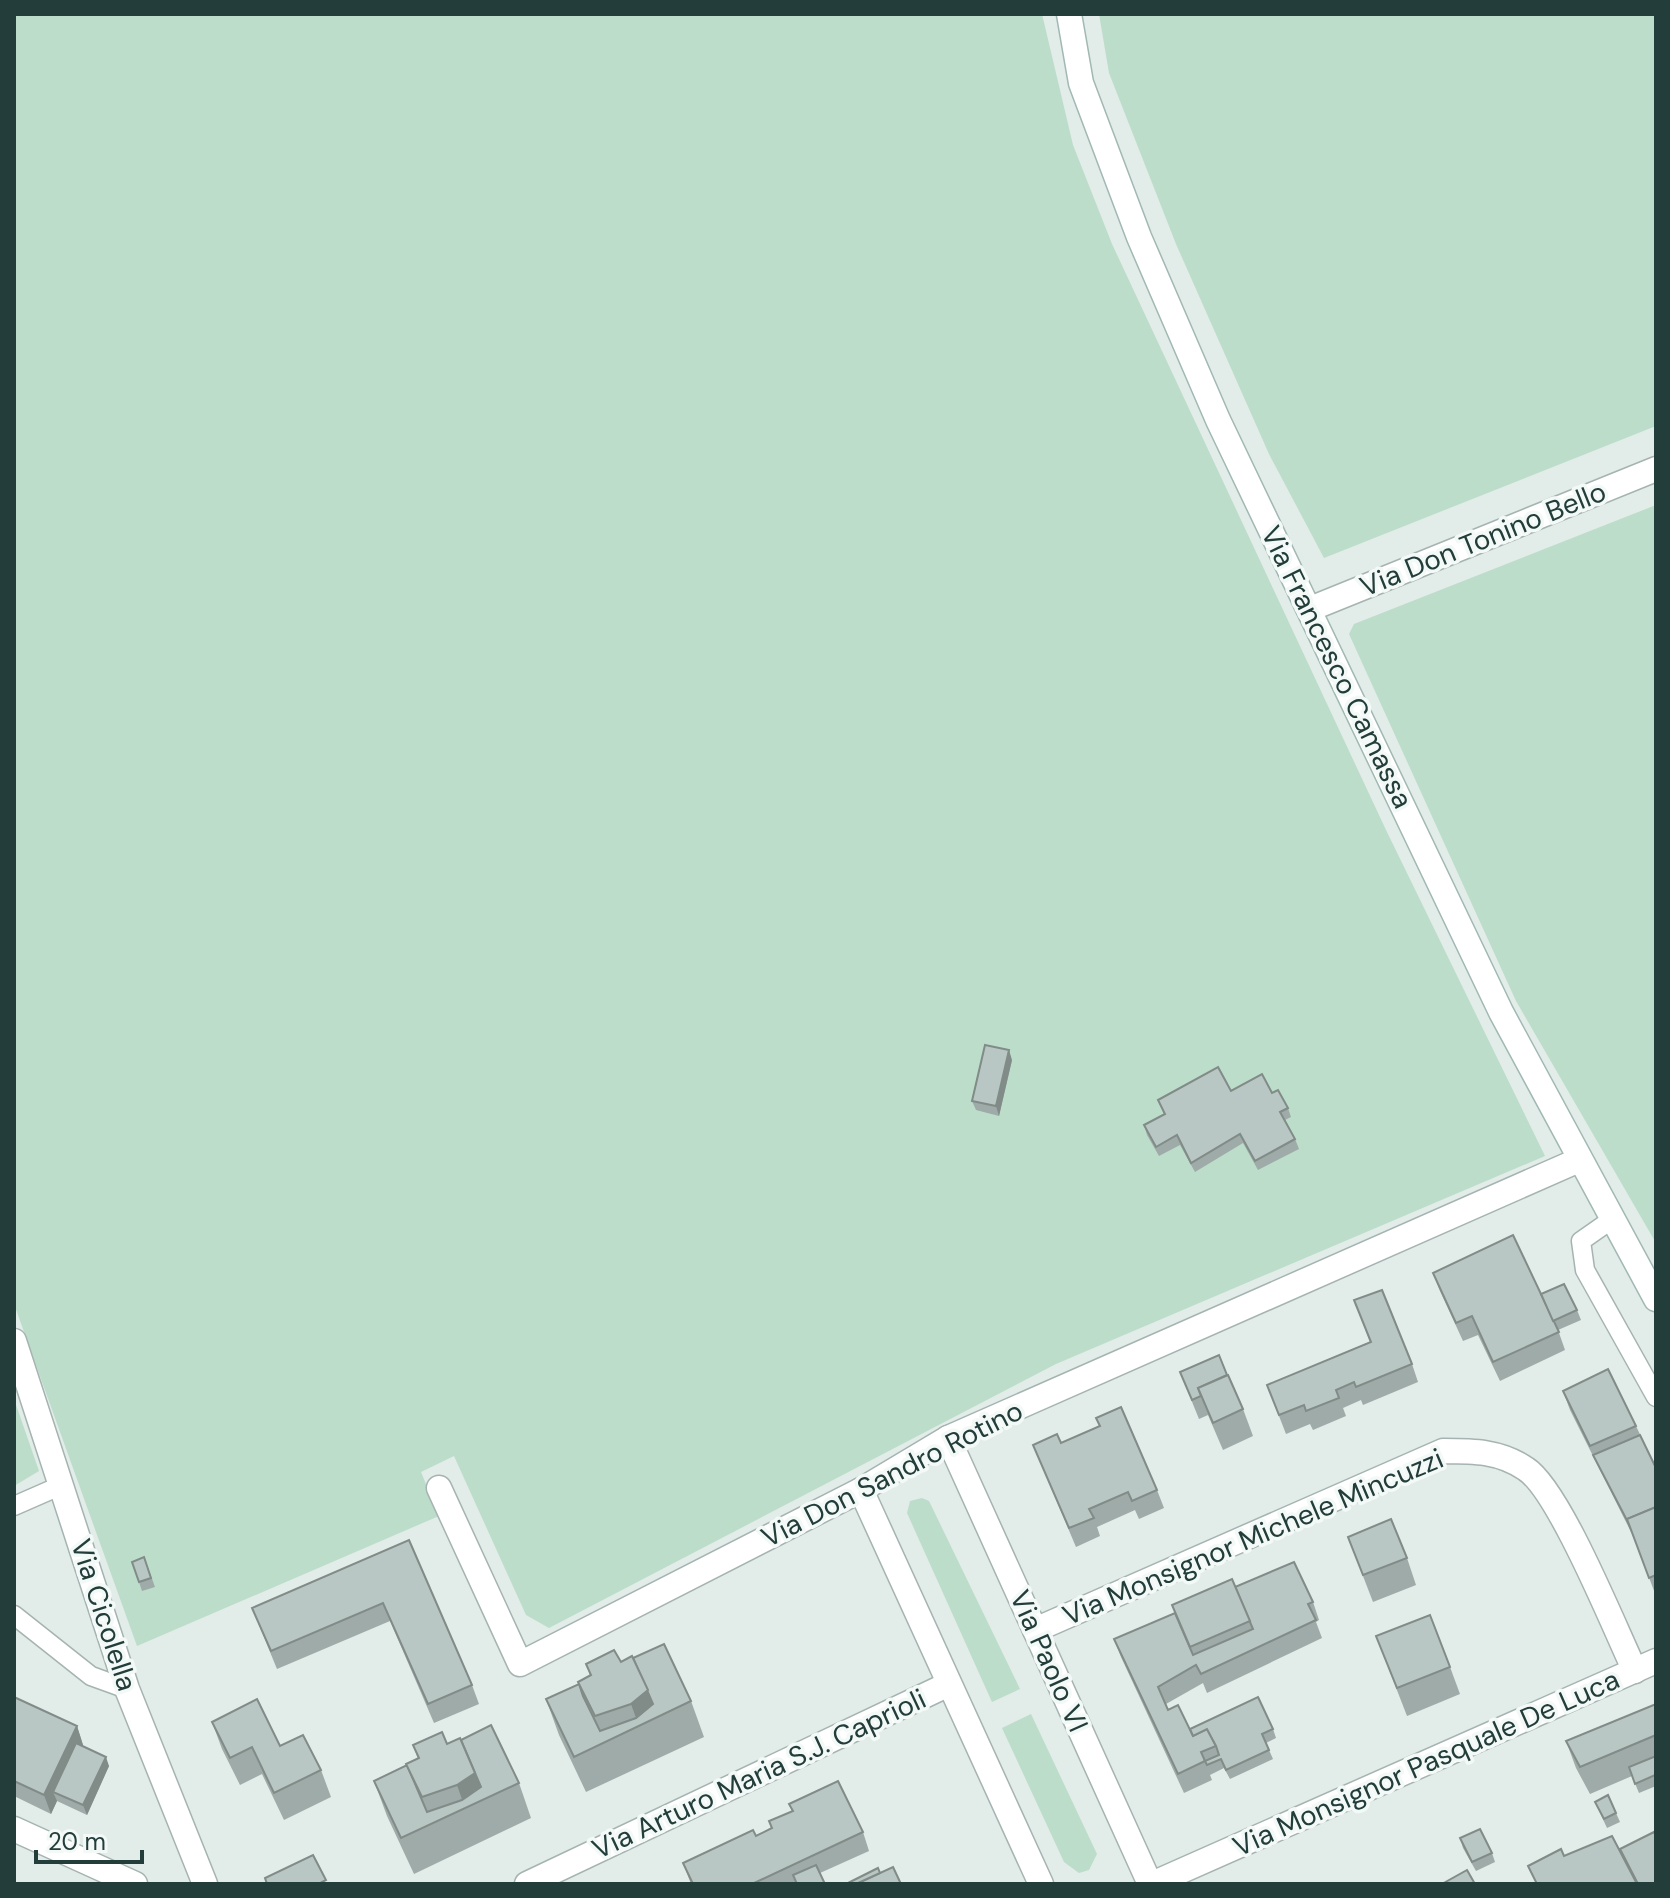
<svg xmlns="http://www.w3.org/2000/svg" width="1670" height="1898" font-family="'DM Sans',sans-serif">
  <rect width="100%" height="100%" fill="#e2ece9"/>
  <g fill="#bcddca">
    <path d="M14 14H1042L1073 145 1112 244 1386 830 1545 1156 1056 1364 549 1628 526 1615 454 1456 421 1472 439 1516 137 1646 14 1304Z"/>
    <path d="M1099 14H1656V426L1324 558 1269 454 1176 244 1109 73Z"/>
    <path d="M1656 505V1243L1516 1001 1349 634 1354 624Z"/>
    <path d="M14 1399 39 1471 14 1486Z"/>
    <path d="M922 1498 929 1501 1020 1689 992 1702 907 1513 910 1501Z"/>
    <path d="M1031 1714 1097 1854 1089 1870 1079 1873 1064 1862 1002 1728Z"/>
  </g>
  <g fill="none" stroke-linecap="round" stroke-linejoin="round">
    <defs>
      <g id="lane">
        <path d="M1611 1220 1581 1241 1585 1270 1656 1397"/>
        <path d="M14 1506 62 1485"/>
        <path d="M14 1615 91 1676 127 1689"/>
      </g>
      <g id="street">
        <path d="M1310 609 1656 469"/>
        <path d="M14 1341 127 1689 205 1884"/>
        <path d="M948 1438 1150 1884"/>
        <path d="M439 1488 520 1664 861 1490 948 1438 1579 1160"/>
        <path d="M861 1490 1041 1884"/>
        <path d="M1035 1630 1443 1451C1473 1451 1500 1451 1526 1469 1559 1490 1615 1629 1635 1671"/>
        <path d="M14 1829 135 1884"/>
        <path d="M527 1884 949 1684"/>
        <path d="M1152 1884 1656 1661"/>
      </g>
      <path id="secondary" d="M1069 14 1081 83 1139 237 1218 420 1501 1012 1656 1299"/>
    </defs>
    <use href="#lane" stroke="#a5b4b1" stroke-width="21"/>
    <use href="#street" stroke="#a5b4b1" stroke-width="27"/>
    <use href="#secondary" stroke="#a1b8b3" stroke-width="27"/>
    <use href="#lane" stroke="#fff" stroke-width="18"/>
    <use href="#street" stroke="#fff" stroke-width="24"/>
    <use href="#secondary" stroke="#fff" stroke-width="24"/>
  </g>
  <g fill="#9eaba8">
    <path d="M1012 1060 999 1116 976 1110 972 1101Z"/>
    <path d="M1231 1091 1272 1093 1288 1108 1291 1117 1285 1120 1295 1139 1299 1149 1258 1170 1243 1143 1195 1172 1180 1145 1159 1156 1147 1135 1144 1125 1164 1114 1158 1100Z"/>
    <path d="M1433 1273 1541 1294 1577 1310 1581 1320 1558 1330 1565 1350 1500 1381 1478 1335 1463 1341 1440 1291Z"/>
    <path d="M1354 1300 1412 1364 1418 1382 1363 1405 1361 1400 1343 1408 1346 1416 1313 1430 1310 1424 1286 1434 1267 1385 1370 1342Z"/>
    <path d="M1180 1372 1243 1409 1253 1436 1223 1450 1208 1415 1199 1419Z"/>
    <path d="M1563 1391 1636 1426 1656 1468V1596L1634 1538 1570 1410Z"/>
    <path d="M1061 1443 1157 1490 1164 1508 1139 1519 1135 1510 1097 1527 1100 1536 1076 1547 1033 1445Z"/>
    <path d="M1348 1537 1407 1558 1416 1585 1373 1602Z"/>
    <path d="M409 1540 472 1685 479 1704 434 1723 390 1621 277 1669 252 1608Z"/>
    <path d="M144 1557 155 1587 142 1591 139 1582Z"/>
    <path d="M1235 1587 1313 1602 1319 1620 1316 1622 1322 1638 1207 1693 1203 1683 1166 1704 1168 1710 1190 1729H1273L1276 1738 1266 1743 1273 1759 1230 1779 1224 1768 1210 1775 1212 1780 1184 1793 1121 1657 1114 1639Z"/>
    <path d="M1376 1636 1450 1667 1460 1694 1407 1716Z"/>
    <path d="M633 1658 691 1701 704 1737 586 1792 559 1735 546 1699 579 1684 590 1675 586 1664 621 1662Z"/>
    <path d="M14 1693 16 1698 77 1726 83 1745V1746L109 1766 87 1815 57 1801 51 1814 14 1796Z"/>
    <path d="M1656 1704V1786L1639 1793 1632 1776 1590 1794 1576 1768 1566 1741Z"/>
    <path d="M212 1722 280 1746 321 1770 331 1797 284 1820 262 1774 240 1785 222 1749Z"/>
    <path d="M447 1744 519 1783 531 1818 414 1874 387 1816 374 1781 418 1759 413 1745Z"/>
    <path d="M1595 1802 1616 1813 1620 1822 1607 1828Z"/>
    <path d="M789 1804 863 1832 869 1851 820 1873 825 1884H691L683 1863 756 1836 772 1828 792 1811Z"/>
    <path d="M1460 1838 1492 1853 1495 1862 1476 1871 1463 1848Z"/>
  </g>
  <g fill="#818b88">
    <path d="M1009 1050 1012 1060 999 1116 996 1106Z"/>
    <path d="M648 1690 658 1717 639 1726 631 1704Z"/>
    <path d="M77 1726 83 1745 60 1794 53 1792 57 1801 51 1814 44 1795Z"/>
    <path d="M106 1757 109 1766 87 1815 83 1805Z"/>
    <path d="M475 1773 485 1799 465 1808 457 1785Z"/>
  </g>
  <g fill="#b8c7c3" stroke="#818b88" stroke-width="2">
    <path d="M985 1045 1009 1050 996 1106 972 1101Z"/>
    <path d="M1218 1067 1231 1091 1262 1074 1272 1093 1278 1090 1288 1108 1280 1112 1295 1139 1255 1161 1240 1134 1191 1163 1177 1135 1156 1147 1144 1125 1165 1114 1158 1100Z"/>
    <path d="M1513 1235 1559 1332 1493 1362 1472 1316 1456 1323 1433 1273Z"/>
    <path d="M1564 1284 1577 1310 1553 1321 1541 1294Z"/>
    <path d="M1382 1290 1412 1364 1356 1387 1354 1382 1336 1390 1339 1398 1306 1411 1304 1405 1279 1415 1267 1385 1371 1342 1354 1300Z"/>
    <path d="M1219 1355 1227 1375 1198 1388 1201 1396 1192 1400 1180 1372Z"/>
    <path d="M1608 1369 1636 1426 1590 1446 1563 1391Z"/>
    <path d="M1228 1375 1243 1409 1213 1423 1198 1388Z"/>
    <path d="M1121 1407 1157 1490 1132 1501 1128 1492 1089 1509 1094 1518 1069 1528 1033 1445 1057 1434 1061 1443 1100 1426 1096 1418Z"/>
    <path d="M1640 1435 1656 1468V1507L1627 1519 1631 1528 1593 1455Z"/>
    <path d="M1656 1507V1575L1649 1578 1627 1519Z"/>
    <path d="M1391 1519 1407 1558 1363 1575 1348 1537Z"/>
    <path d="M409 1540 472 1685 428 1704 383 1603 271 1651 252 1608Z"/>
    <path d="M144 1557 151 1578 139 1582 132 1562Z"/>
    <path d="M1294 1562 1313 1602 1308 1604 1316 1620 1201 1674 1196 1665 1158 1687 1168 1710 1178 1705 1193 1736 1207 1729 1216 1746 1201 1752 1205 1761 1178 1774 1114 1639 1175 1613 1193 1655 1253 1629 1235 1587Z"/>
    <path d="M1232 1579 1250 1621 1190 1647 1172 1605Z"/>
    <path d="M1430 1615 1450 1667 1397 1688 1376 1636Z"/>
    <path d="M664 1644 691 1701 574 1757 546 1699 579 1684 583 1696 600 1731 636 1718 653 1704 633 1658Z"/>
    <path d="M614 1650 621 1662 632 1656 648 1690 631 1704 595 1716 578 1682 591 1675 586 1664Z"/>
    <path d="M14 1697 77 1726 44 1795 14 1781Z"/>
    <path d="M1258 1697 1273 1729 1262 1734 1269 1750 1226 1770 1221 1759 1207 1765 1205 1761 1219 1755 1216 1746 1207 1729 1193 1736 1190 1729Z"/>
    <path d="M257 1699 280 1746 303 1735 321 1770 274 1793 252 1747 230 1758 212 1722Z"/>
    <path d="M1656 1704V1735L1580 1767 1566 1741Z"/>
    <path d="M491 1725 519 1783 401 1838 374 1781 407 1765 427 1812 462 1800 481 1787 461 1740Z"/>
    <path d="M442 1732 447 1744 460 1738 475 1773 457 1785 422 1797 406 1764 419 1758 413 1745Z"/>
    <path d="M76 1743 106 1757 83 1805 53 1792Z"/>
    <path d="M1656 1756V1777L1655 1775 1635 1784 1629 1767Z"/>
    <path d="M838 1781 863 1832 752 1884H693L683 1863 753 1830 756 1836 772 1828 769 1821 793 1811 789 1804Z"/>
    <path d="M1608 1795 1616 1813 1604 1819 1595 1802Z"/>
    <path d="M1480 1829 1492 1853 1472 1862 1460 1838Z"/>
    <path d="M1654 1832 1656 1837V1884H1638L1620 1849Z"/>
    <path d="M1612 1836 1637 1884H1537L1528 1866 1561 1849 1564 1856Z"/>
    <path d="M313 1855 326 1880 322 1882 324 1884H267L265 1878Z"/>
    <path d="M816 1865 825 1884H797L793 1875Z"/>
    <path d="M893 1867 901 1884H856Z"/>
    <path d="M878 1868 880 1873 856 1884H846Z"/>
    <path d="M1467 1870 1475 1884H1442Z"/>
  </g>
  <g text-anchor="middle" dominant-baseline="central" stroke-width="7" stroke-linejoin="round" paint-order="stroke">
    <g font-size="28" fill="#233d3a" stroke="#f3f9f7">
      <text transform="translate(1483 539) rotate(-22)">Via Don Tonino Bello</text>
      <text transform="translate(1337 667) rotate(64)">Via Francesco Camassa</text>
      <text transform="translate(892 1474) rotate(-27)">Via Don Sandro Rotino</text>
      <text transform="translate(1253 1537) rotate(-23)">Via Monsignor Michele Mincuzzi</text>
      <text transform="translate(104 1615) rotate(72)">Via Cicolella</text>
      <text transform="translate(1049 1661) rotate(66)">Via Paolo VI</text>
      <text transform="translate(1426 1763) rotate(-24)">Via Monsignor Pasquale De Luca</text>
      <text transform="translate(759 1774) rotate(-25)">Via Arturo Maria S.J. Caprioli</text>
    </g>
  </g>
  <rect width="1670" height="1898" fill="none" stroke="#233d3a" stroke-width="32"/>
  <path d="M36 1850v12h106v-12" fill="none" stroke="#233d3a" stroke-width="4"/>
  <text x="48" y="1850" font-size="24" fill="#233d3a" stroke="#f3f9f7" stroke-width="6" paint-order="stroke">20 m</text>
</svg>
